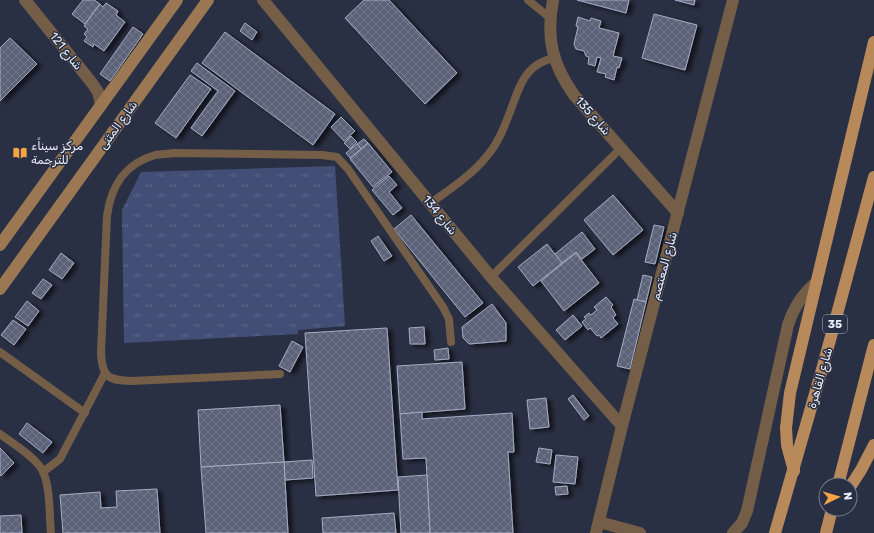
<svg xmlns="http://www.w3.org/2000/svg" width="874" height="533" font-family="Rubik,Cairo,sans-serif">
  <defs>
    <pattern id="grass-tufts" width="24" height="20" patternUnits="userSpaceOnUse"><rect width="24" height="20" fill="#434e76"/><path d="M3 7l-1-3M5 7V3M7 7l1-3M15 17l-1-3M17 17v-4M19 17l1-3" fill="none" stroke="#5e688a"/></pattern>
    <pattern id="building-cross-hatch" width="8" height="8" patternUnits="userSpaceOnUse"><rect width="8" height="8" fill="#5b6278"/><path d="M0 0l8 8M0 8l8-8" fill="none" stroke="#73798c"/></pattern>
    <filter id="shadow"><feDropShadow dx="4.5" dy="2.5" stdDeviation="2" flood-color="#0009"/></filter>
  </defs>
  <rect width="100%" height="100%" fill="#2a3043"/>
  <path fill="url(#grass-tufts)" d="M335 166 345 326 298 330V334L124 343 122 210 141 172Z"/>
  <g fill="url(#building-cross-hatch)" stroke="#a4acc5" filter="url(#shadow)">
    <path d="M83 0H94L100 4 85 24 72 14Z"/>
    <path d="M364 0H389L457 73 425 104 345 18Z"/>
    <path d="M577 0H629L626 13Z"/>
    <path d="M675 0H695L694 5Z"/>
    <path d="M106 3 118 11 116 15 125 22 104 51 94 44 93 47 84 41 87 37 84 34 88 29 84 26 100 4 103 7Z"/>
    <path d="M654 14 697 25 685 70 642 58Z"/>
    <path d="M578 17 590 21 591 18 601 21 599 28 619 33 613 56 622 58 619 68 617 67 614 80 605 77 606 74 597 72 601 58 597 57 595 66 588 64 589 57 586 56 584 51 576 49 574 44 578 27 576 26Z"/>
    <path d="M245 23 257 32 252 40 240 31Z"/>
    <path d="M133 27 143 34 110 81 100 74Z"/>
    <path d="M225 32 335 114 313 145 202 63Z"/>
    <path d="M10 38 37 64 0 101V48Z"/>
    <path d="M197 63 235 91 202 136 191 128 218 91 191 71Z"/>
    <path d="M190 75 211 89 176 138 155 123Z"/>
    <path d="M341 117 355 131 344 141 331 127Z"/>
    <path d="M351 136 357 142 350 149 344 143Z"/>
    <path d="M364 139 368 143 361 149 357 144Z"/>
    <path d="M368 143 392 172 373 187 350 159Z"/>
    <path d="M357 144 361 149 350 158 346 153Z"/>
    <path d="M389 176 397 185 389 192 402 208 393 215 372 190Z"/>
    <path d="M613 195 643 230 613 255 584 220Z"/>
    <path d="M411 215 483 303 465 317 394 229Z"/>
    <path d="M654 225 664 227 655 264 645 262Z"/>
    <path d="M582 232 595 249 582 259 576 252 562 263 555 254Z"/>
    <path d="M378 236 392 256 384 261 371 241Z"/>
    <path d="M547 244 562 263 533 286 518 267Z"/>
    <path d="M61 253 74 263 62 279 49 270Z"/>
    <path d="M576 253 599 283 564 311 541 281Z"/>
    <path d="M643 275 652 277 646 302 637 300Z"/>
    <path d="M43 279 52 285 41 299 32 293Z"/>
    <path d="M606 297 613 305 611 307 616 315 613 318 618 324 601 338 599 335 597 336 590 328 588 330 582 322 586 319 584 317 589 313 591 315 597 310 594 307Z"/>
    <path d="M634 299 646 302 630 369 617 366Z"/>
    <path d="M27 301 39 311 28 326 15 317Z"/>
    <path d="M492 304 506 323V341L469 344 463 338 462 327Z"/>
    <path d="M573 315 582 326 565 340 556 330Z"/>
    <path d="M13 320 26 329 14 345 1 335Z"/>
    <path d="M424 327 425 344H410L409 328Z"/>
    <path d="M387 328 398 490 316 496 305 333Z"/>
    <path d="M292 341 303 347 290 372 279 366Z"/>
    <path d="M448 348 449 359 435 360 434 350Z"/>
    <path d="M462 362 465 409 400 414 397 366Z"/>
    <path d="M573 395 589 416 584 420 568 399Z"/>
    <path d="M546 398 549 427 530 429 527 400Z"/>
    <path d="M280 405 284 462 201 467 198 410Z"/>
    <path d="M422 412V419L512 413 514 452H508L513 533H430L426 458 403 459 400 414Z"/>
    <path d="M27 423 52 442 43 453 19 434Z"/>
    <path d="M0 448 14 463 1 476 0 475Z"/>
    <path d="M539 448 552 450 550 464 536 462Z"/>
    <path d="M556 455 578 457 575 484 553 482Z"/>
    <path d="M312 460 313 478 285 480 284 462Z"/>
    <path d="M284 462 288 533H206L201 467Z"/>
    <path d="M427 475 430 533H401L398 477Z"/>
    <path d="M567 486 568 494 556 495 555 487Z"/>
    <path d="M157 489 160 533H63L60 495 100 492 101 508 117 507 116 491Z"/>
    <path d="M394 513 396 533H323L322 518Z"/>
    <path d="M21 515 22 533H0V516Z"/>
  </g>
  <g fill="none" stroke-linecap="round" stroke-linejoin="round">
    <g stroke="#755e48" stroke-width="8">
      <path d="M528 0 550 18"/>
      <path d="M431 203C450 189 472 175 487 156 500 141 506 122 513 104 518 90 523 76 534 67 540 62 547 60 554 57"/>
      <path d="M491 277 621 148"/>
      <path d="M0 352 85 413"/>
      <path d="M280 374 132 381C108 380 102 378 101 352L107 216C111 186 124 164 155 155 161 154 168 154 174 153L322 155 337 157 348 169 443 307 449 319 451 342"/>
      <path d="M0 434C13 444 31 454 41 468 51 484 49 515 51 533"/>
      <path d="M43 472 60 459 105 373"/>
    </g>
    <g stroke="#755e48" stroke-width="12">
      <path d="M25 0 92 83 98 92 101 105"/>
      <path d="M263 0 491 277 622 426"/>
      <path d="M553 0C546 38 552 64 574 95L678 213"/>
      <path d="M599 522 640 533"/>
      <path d="M596 533 622 426 733 0"/>
      <path d="M733 533 742 523 747 511 788 325C794 307 802 294 817 282"/>
    </g>
    <g stroke="#9b7753" stroke-width="12">
      <path d="M0 245 177 0"/>
      <path d="M0 289 208 0"/>
    </g>
    <g stroke="#b88a5b" stroke-width="12">
      <path d="M794 471 787 445 786 428 790 393 874 42"/>
      <path d="M838 485 874 345"/>
      <path d="M850 487 861 470 874 445"/>
      <path d="M775 533 823 366 874 177"/>
      <path d="M826 533 832 509"/>
    </g>
  </g>
  <defs>
    <symbol id="library-bare" viewBox="-9 -9 18 18"><path d="M-6-4Q-3-5.5-.7-3.5V5Q-3 3-6 4ZM6-4Q3-5.5 .7-3.5V5Q3 3 6 4Z" fill="#f5a346" stroke="#2a3043" stroke-width="2.5" paint-order="stroke"/></symbol>
  </defs>
  <g fill-rule="evenodd">
    <use href="#library-bare" x="10" y="143" width="20" height="20"/>
  </g>
  <g text-anchor="middle" dominant-baseline="central" stroke-width="3" stroke-linejoin="round" paint-order="stroke">
    <rect fill="#2a3043" stroke="#b0b6c4" stroke-width="1" x="823" y="315" width="24" height="18" rx="3"/>
    <g font-size="11" font-weight="bold" fill="#eaeffc">
      <text x="835" y="324">35</text>
    </g>
    <g font-size="12" fill="#eaeffc" stroke="#2a3043">
      <text transform="translate(66 51) rotate(51)">شارع 121</text>
      <text transform="translate(593 116) rotate(49)">شارع 135</text>
      <text transform="translate(118 125) rotate(-54)">شارع المثنى</text>
      <text transform="translate(440 215) rotate(51)">شارع 134</text>
      <text transform="translate(664 266) rotate(-75)">شارع المعتصم</text>
      <text transform="translate(820 378) rotate(-74)">شارع القاهرة</text>
    </g>
    <g font-size="12" fill="#eaeffc" stroke="#2a3043" text-anchor="start">
      <text x="31" y="146">مركز سيناًء<tspan x="31" dy="14">للترجمة</tspan></text>
    </g>
  </g>
  <g transform="translate(838 497) rotate(85)"><circle r="19" fill="#2a3043" stroke="#777c8d"/>
  <path d="M0-3L7 15L0 10L-7 15Z" fill="#f5a346"/>
  <text y="-6" font-size="11" font-weight="bold" text-anchor="middle" fill="#eaeffc">N</text>
  </g>
</svg>
